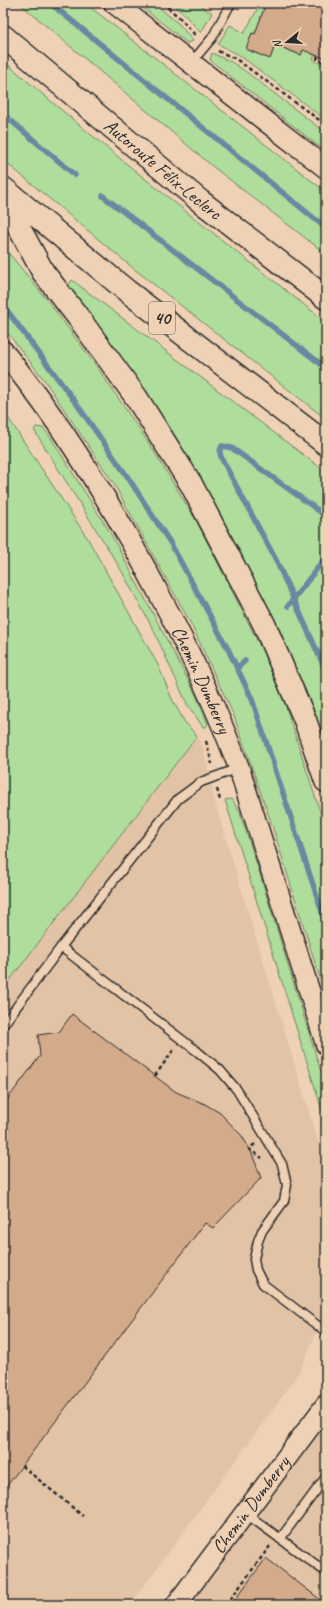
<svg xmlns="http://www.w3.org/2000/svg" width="329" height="1608" font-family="Caveat,sans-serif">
  <rect width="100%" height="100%" fill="#efd2b5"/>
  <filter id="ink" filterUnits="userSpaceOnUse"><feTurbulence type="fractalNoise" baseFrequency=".025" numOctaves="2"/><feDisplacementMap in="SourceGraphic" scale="8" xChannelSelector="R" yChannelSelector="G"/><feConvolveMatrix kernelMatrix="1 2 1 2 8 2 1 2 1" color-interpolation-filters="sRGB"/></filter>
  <g filter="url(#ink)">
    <g fill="#e3c3a6">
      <path d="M197 736 203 746 216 806 326 1167V1310L298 1375 130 1605H3V989Z"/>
      <path d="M326 1422V1605H190L270 1498Z"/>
    </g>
    <g fill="#afdd9b" stroke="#6d8463">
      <path d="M19 3H85L326 192V254L212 166Z"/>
      <path d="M137 3H154L180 25 193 41 187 43Z"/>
      <path d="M170 3H204L202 7 212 13 201 33 184 14Z"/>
      <path d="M261 3H266L255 34 252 33 246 49 270 59 275 45 301 55 304 46 313 50 312 54 315 55 313 60 326 66V98L324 103 326 104V120L239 55 218 44 230 25 244 33Z"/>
      <path d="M212 53 233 63 245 71 326 133V152L210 60Z"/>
      <path d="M3 60C107 151 217 236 326 322V419L133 268 3 160Z"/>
      <path d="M3 246 48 301 95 364 150 445 197 522 262 650 285 704 326 830V998L272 825 234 716 190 622 114 484 45 381 3 327Z"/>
      <path d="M72 280 326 472V743C313 706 296 670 280 635 247 563 211 493 169 426 138 378 102 332 68 286Z"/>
      <path d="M3 410 88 539 158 665 172 699 184 721 197 736 3 989Z"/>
      <path d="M36 427 43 428 49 435 111 534 195 693 208 724 206 727H203L187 704 153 629 120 568 34 430Z"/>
      <path d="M232 799 240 813 258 868 326 1088V1123L225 800Z"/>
    </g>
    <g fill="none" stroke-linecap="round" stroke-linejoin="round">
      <g stroke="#6988a1" stroke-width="5.5">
        <path d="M50 3 326 228"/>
        <path d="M3 114 75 175"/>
        <path d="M103 196 326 368"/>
        <path d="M3 305 76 403 129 479 171 544 228 649 252 699 326 924"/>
        <path d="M326 516 232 448 222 446C218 452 221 457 224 463L276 560 326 671"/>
        <path d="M288 606 326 557"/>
        <path d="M237 668 245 661"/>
      </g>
    </g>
    <g fill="#d3ab8b" stroke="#2b2b2b">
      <path d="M266 3H326V59L303 50 301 55 275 45 270 59 246 49 252 33 255 34Z"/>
      <path d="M72 1014 176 1092 205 1104 220 1113 242 1136 251 1151 261 1178 213 1228 205 1223 3 1491V1105L40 1056 38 1035 59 1032Z"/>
      <path d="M266 1558 326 1604V1605H231Z"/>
    </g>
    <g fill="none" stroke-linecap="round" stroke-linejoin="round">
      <defs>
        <g id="service">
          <path d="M191 63 212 38 231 3"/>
          <path d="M239 768 201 782 178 799 61 947 198 1052 220 1070 237 1090 282 1164 287 1185 284 1201 262 1231 258 1241 254 1259 256 1270 263 1284 326 1332"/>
          <path d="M3 1025 61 947"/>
          <path d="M245 1513 326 1572"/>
          <path d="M280 1539 326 1477"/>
        </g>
        <g id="tertiary">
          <path d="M114 3 326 168"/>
          <path id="s1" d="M3 351C63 425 113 506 157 590 188 648 216 706 239 768L326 1044"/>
          <path id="s2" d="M176 1605 326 1405"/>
        </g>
        <g id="motorway">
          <path id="s3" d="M3 36 200 201 326 298"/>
          <path d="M3 188 127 291 326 444"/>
          <path d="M3 198 43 272 78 317 136 397 191 484 264 624 305 720 326 781"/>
        </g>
      </defs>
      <use href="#service" stroke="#2b2b2b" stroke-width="11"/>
      <use href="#tertiary" stroke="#2b2b2b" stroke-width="23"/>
      <use href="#motorway" stroke="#2b2b2b" stroke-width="25"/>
      <g stroke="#2b2b2b" stroke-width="2.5" stroke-dasharray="4 3" stroke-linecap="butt">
        <path d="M162 3 179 17 196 36"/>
        <path d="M218 51 236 59 326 125"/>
        <path d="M318 56 317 59 326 63"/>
        <path d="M3 393 10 391"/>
        <path d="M206 741 212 764"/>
        <path d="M217 789 220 800"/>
        <path d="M155 1076 174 1049"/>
        <path d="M255 1144 249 1149 262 1158"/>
        <path d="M22 1466 83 1516"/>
        <path d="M226 1605 270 1546"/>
      </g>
      <use href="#service" stroke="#efd2b5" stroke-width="8"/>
      <use href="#tertiary" stroke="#efd2b5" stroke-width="20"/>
      <use href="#motorway" stroke="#efd2b5" stroke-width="22"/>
    </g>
  </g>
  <g text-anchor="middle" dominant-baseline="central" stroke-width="3.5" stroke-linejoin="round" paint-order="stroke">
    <rect fill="#efd2b5" stroke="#665d54" stroke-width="1" x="149" y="302" width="26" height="32" rx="3"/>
    <g font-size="18" font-weight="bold" fill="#2b2b2b">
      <text x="162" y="318">40</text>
    </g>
    <g font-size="19" fill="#2b2b2b" stroke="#efd2b5">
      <text stroke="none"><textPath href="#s3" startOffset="208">Autoroute Félix-Leclerc</textPath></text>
      <text stroke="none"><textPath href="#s1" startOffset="385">Chemin Dumberry</textPath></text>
      <text stroke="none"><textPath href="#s2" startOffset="125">Chemin Dumberry</textPath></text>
    </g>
  </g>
  <rect width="329" height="1608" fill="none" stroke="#efd2b5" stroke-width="16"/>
  <rect x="8" y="8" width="313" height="1592" fill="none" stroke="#2b2b2b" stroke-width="1.5" filter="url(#ink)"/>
  <g transform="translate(287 42) rotate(252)" stroke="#efd2b5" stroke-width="3" paint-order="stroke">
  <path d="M0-3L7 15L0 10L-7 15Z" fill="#2b2b2b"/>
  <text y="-6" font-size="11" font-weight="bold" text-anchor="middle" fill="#2b2b2b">N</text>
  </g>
</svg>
